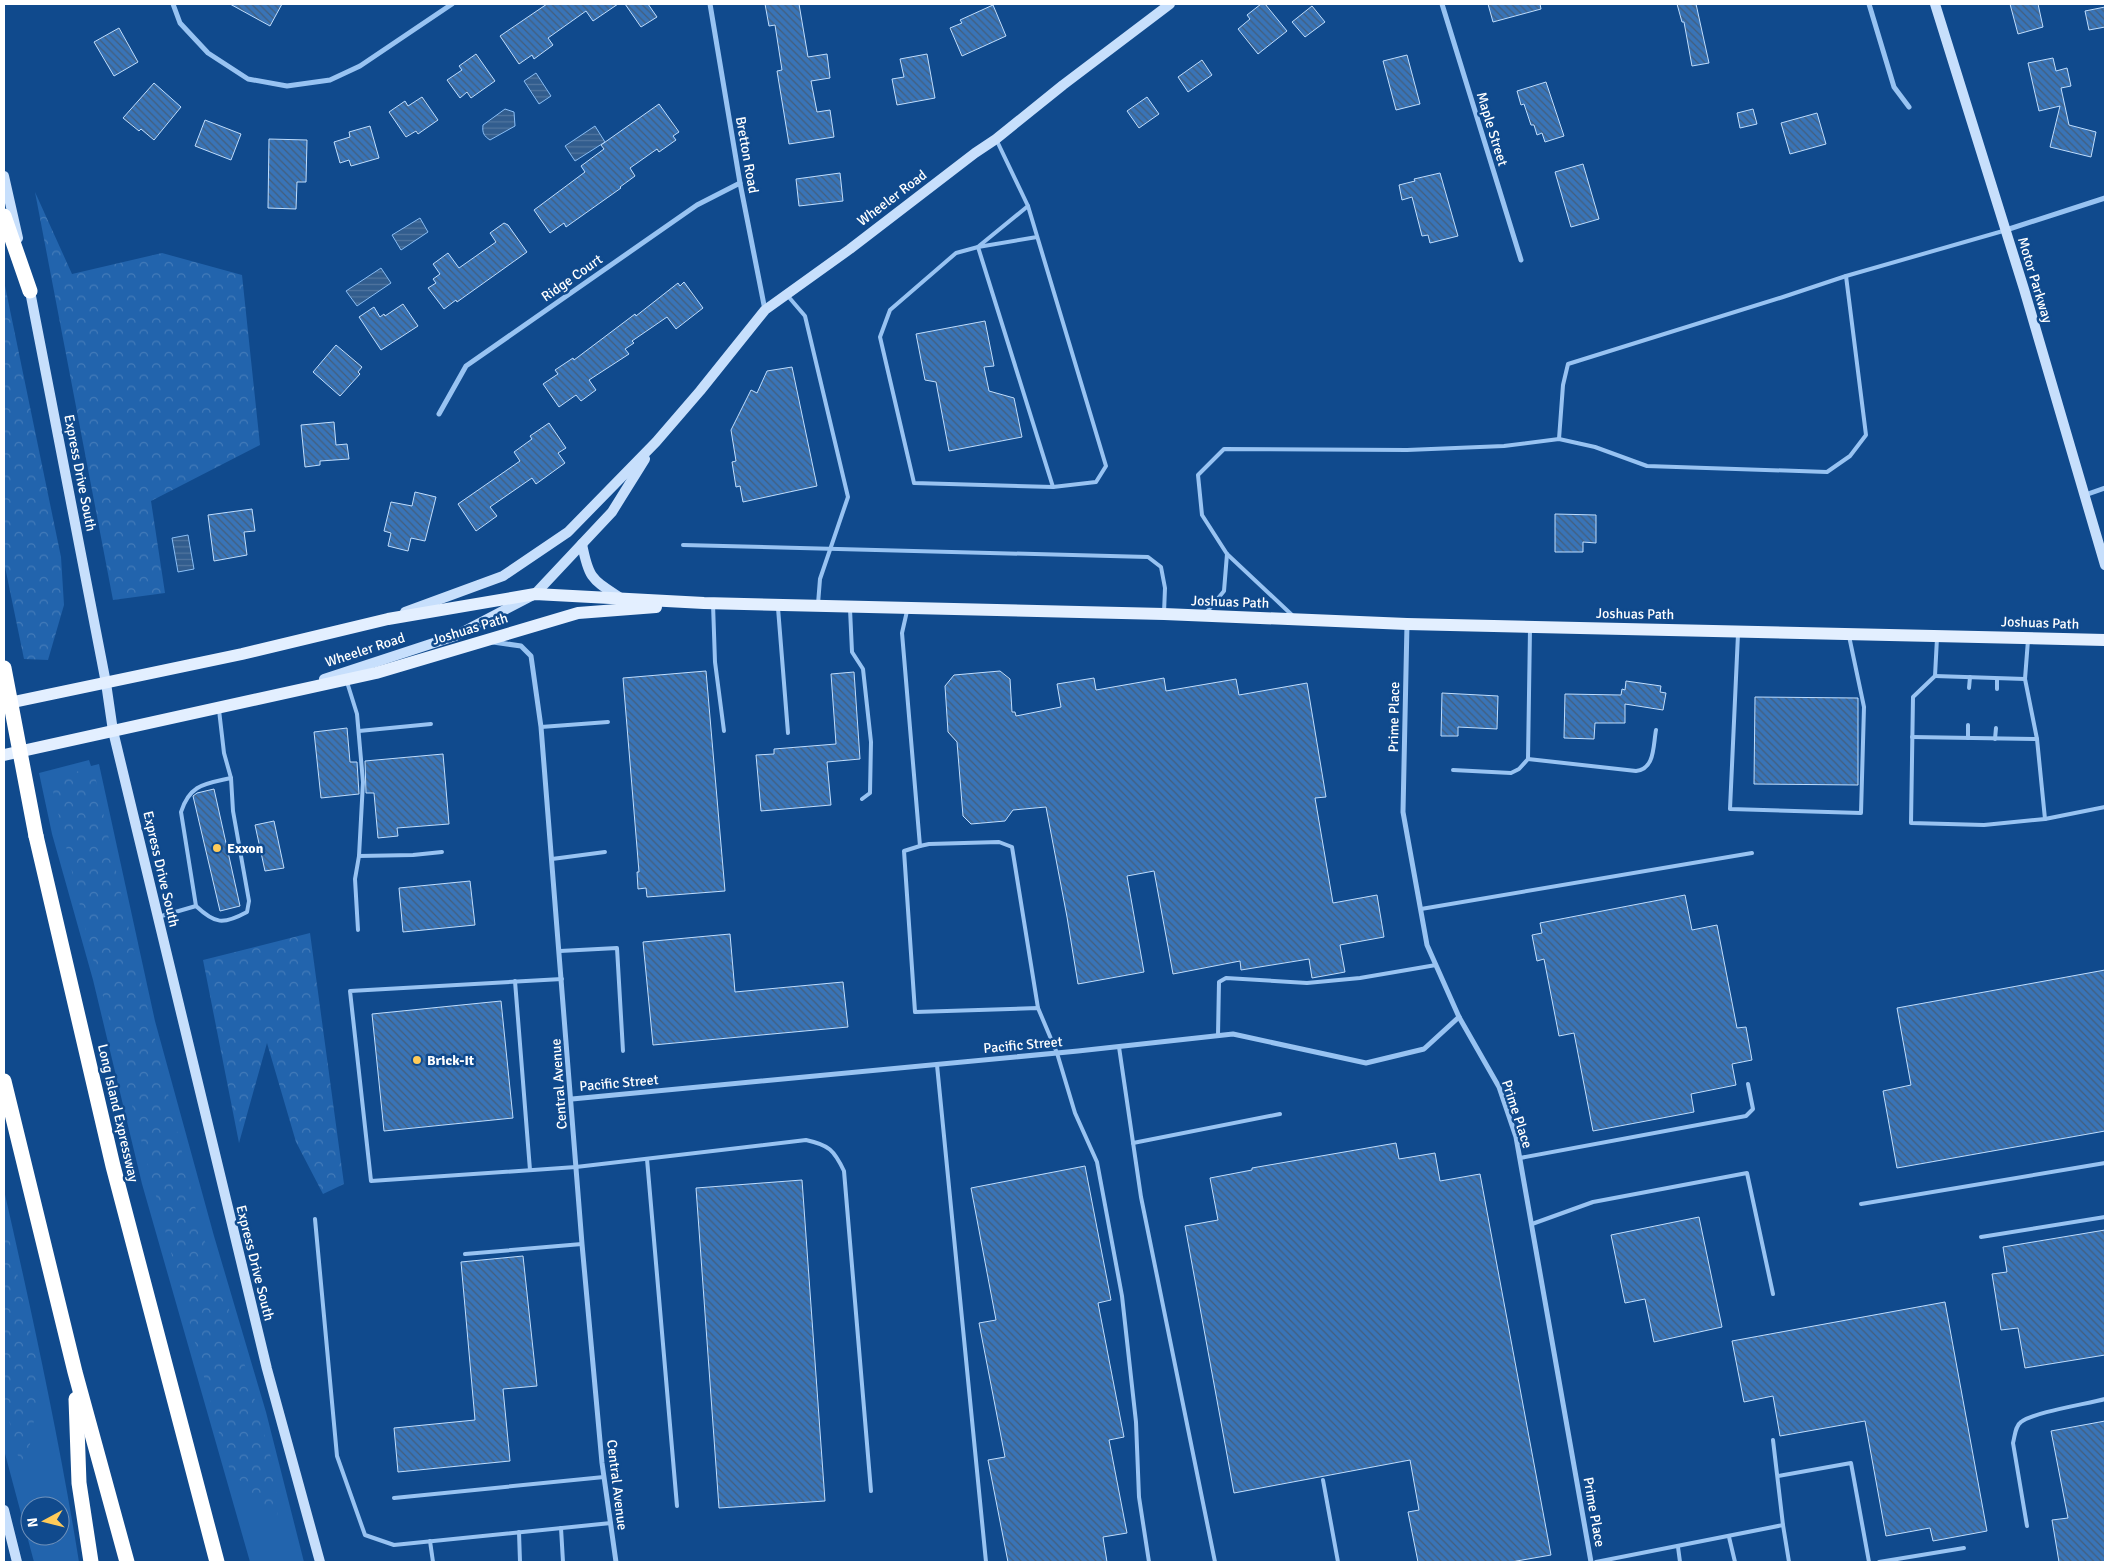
<svg xmlns="http://www.w3.org/2000/svg" width="2109" height="1566" font-family="Signika,sans-serif">
  <defs>
    <pattern id="forest-crowns" width="20" height="18" patternUnits="userSpaceOnUse" patternTransform="scale(1.25)"><rect width="20" height="18" fill="#2264ad"/><path d="M2 6a3 3 0 1 1 6 0M12 15a3 3 0 1 1 6 0" fill="none" stroke="#437bb9"/></pattern>
    <pattern id="water-rules" width="6" height="5" patternUnits="userSpaceOnUse" patternTransform="scale(1.25)"><rect width="6" height="5" fill="#325d8e"/><path d="M0 2.5h6" fill="none" stroke="#51759f"/></pattern>
    <pattern id="building-back-hatch" width="6" height="6" patternUnits="userSpaceOnUse" patternTransform="scale(1.25)"><rect width="6" height="6" fill="#3974b7"/><path d="M-1 5l2 2M0 0l6 6M5-1l2 2" fill="none" stroke="#435e7c"/></pattern>
  </defs>
  <rect width="100%" height="100%" fill="#104a8d"/>
  <g fill="#2264ad" fill-rule="evenodd">
    <path d="M89 760 91 766 99 764 155 1021 214 1236 266 1412 304 1562H250L142 1184 93 980 52 834 39 773Z"/>
    <path d="M4 1190C32 1313 59 1437 79 1562H34L4 1450ZM30 1506H60V1536H30Z"/>
  </g>
  <g fill="url(#forest-crowns)">
    <path d="M35 192 72 274 162 253 242 275 260 445 151 501 165 593 113 600Z"/>
    <path d="M4 281 61 557 64 605 48 660 24 659 4 562Z"/>
    <path d="M76 771 95 776 135 956 201 1231 225 1295 272 1461 278 1499 277 1518 261 1506 247 1486 233 1475 227 1463 88 940 53 791 58 777Z"/>
    <path d="M310 933 344 1184 323 1194 296 1142 267 1043 239 1143 203 960Z"/>
    <path d="M4 1216 41 1378 24 1480 4 1400Z"/>
  </g>
  <g fill="url(#water-rules)" stroke="#89bef6">
    <path d="M536 73 551 96 539 104 524 81Z"/>
    <path d="M505 109 514 112 515 126 490 140C484 136 482 133 483 125Z"/>
    <path d="M595 126 605 142 575 161 565 146Z"/>
    <path d="M420 218 428 232 401 250 392 235Z"/>
    <path d="M381 268 391 283 357 306 346 291Z"/>
    <path d="M188 535 194 569 178 572 172 538Z"/>
  </g>
  <g fill="url(#building-back-hatch)" stroke="#bfddfd">
    <path d="M230 4H282L270 26Z"/>
    <path d="M547 4H618L593 21 586 11 548 38 553 45 534 59 532 55 519 64 500 36Z"/>
    <path d="M625 4H648L657 17 641 27Z"/>
    <path d="M765 4H799L808 57 827 54 830 78 811 81 817 112 830 110 834 137 789 144 777 71 782 70 775 25 769 26Z"/>
    <path d="M1261 4H1265L1287 31 1258 54 1238 29 1250 19 1247 15Z"/>
    <path d="M1488 4H1540L1541 9 1493 22Z"/>
    <path d="M1677 4H1696L1709 63 1692 66 1684 22H1682Z"/>
    <path d="M2010 4H2038L2043 27 2018 34Z"/>
    <path d="M993 5 1006 36 962 56 950 28 962 23 960 20Z"/>
    <path d="M1312 6 1325 22 1305 37 1292 22Z"/>
    <path d="M2105 7V27L2089 30 2085 11Z"/>
    <path d="M119 28 138 62 114 76 94 42Z"/>
    <path d="M476 54 495 81 471 98 467 92 460 98 447 80 462 70 459 66Z"/>
    <path d="M927 54 935 98 897 105 892 79 904 77 900 59Z"/>
    <path d="M1407 55 1420 104 1396 110 1383 61Z"/>
    <path d="M2053 58 2056 71 2067 68 2071 86 2061 88 2069 125 2096 132 2091 157 2050 147 2060 106 2039 111 2028 63Z"/>
    <path d="M1202 60 1212 75 1188 92 1178 77Z"/>
    <path d="M1546 82 1564 136 1545 142 1542 133 1537 135 1534 125H1531L1524 104 1521 105 1517 91Z"/>
    <path d="M154 83 181 107 154 140 141 129 139 131 123 118Z"/>
    <path d="M422 97 438 120 418 134 416 131 406 137 389 112 405 101 408 106Z"/>
    <path d="M1147 97 1159 114 1139 128 1127 111Z"/>
    <path d="M659 104 679 132 673 136 676 140 659 152 657 149 630 168 635 176 620 187 621 188 566 227 564 223 550 233 534 210 585 172 581 166 604 149 601 145Z"/>
    <path d="M1753 109 1757 124 1740 128 1737 113Z"/>
    <path d="M1817 113 1826 144 1790 154 1781 123Z"/>
    <path d="M205 120 241 134 231 160 195 146Z"/>
    <path d="M370 126 379 158 351 166 349 160 340 163 334 142 350 137 349 132Z"/>
    <path d="M269 139 307 140 306 182H297L296 209 268 208Z"/>
    <path d="M1583 164 1599 219 1571 227 1555 172Z"/>
    <path d="M840 173 843 201 799 206 796 179Z"/>
    <path d="M1440 173 1458 236 1430 243 1428 235 1422 236 1412 197 1402 200 1399 185 1415 181 1414 179Z"/>
    <path d="M504 223 508 225 527 252 457 302 456 300 444 309 428 288 436 283 433 279 440 274 433 264 448 253 459 268 496 242 490 233Z"/>
    <path d="M684 282 703 308 676 329 667 317 632 341 634 343 625 349 629 354 589 380 596 390 581 401 576 395 559 407 543 384 558 374 555 370 573 358 574 360 635 314 636 316 678 283 680 286Z"/>
    <path d="M403 304 418 326 381 350 359 317 374 307 380 317 384 314 385 316Z"/>
    <path d="M985 321 994 366 984 367 989 391 1014 398 1022 437 949 451 936 382 925 380 916 334Z"/>
    <path d="M336 345 362 367 358 372 360 374 340 396 313 372Z"/>
    <path d="M792 367 817 486 743 502 740 486 736 487 732 462 736 461 731 430 751 390 757 393 767 371Z"/>
    <path d="M334 422 336 445 347 444 349 459 320 461V465L305 467 301 425Z"/>
    <path d="M549 423 566 448 558 453 565 463 536 484 532 478 490 507 497 516 476 531 458 504 520 461 514 452 532 439 530 436Z"/>
    <path d="M415 492 436 497 425 541 411 538 408 551 388 546 391 533 384 531 391 502 412 506Z"/>
    <path d="M252 509 255 531 244 532 247 555 214 561 208 515Z"/>
    <path d="M1555 514 1596 515V543L1583 542V552H1555Z"/>
    <path d="M706 671 725 891 647 897 646 888 638 889 637 872H639L623 678Z"/>
    <path d="M1000 671 1010 679 1012 712H1015L1016 716 1061 707 1057 684 1094 678 1096 690 1164 678 1166 691 1236 679 1239 695 1307 683 1326 797 1315 798 1333 903 1377 895 1384 937 1340 945 1345 972 1312 978 1309 959 1241 970 1240 961 1173 974 1154 871 1127 876 1144 972 1078 984 1067 917 1046 807 1013 810 1005 821 971 824 963 816 957 742 948 732 945 686 954 675Z"/>
    <path d="M854 672 860 759 827 762 831 805 761 811 756 755 774 754V749L836 744 831 674Z"/>
    <path d="M1626 681 1661 686 1660 692 1666 693 1663 710 1625 704V723H1595L1594 739 1564 738 1565 694 1621 695 1622 689 1625 690Z"/>
    <path d="M1442 693 1498 696 1497 729 1458 727V736H1441Z"/>
    <path d="M1755 697 1858 698V785L1754 784Z"/>
    <path d="M347 728 350 762H357L359 794 321 798 314 732Z"/>
    <path d="M443 754 449 824 397 828 398 836 378 838 374 793H366L365 761Z"/>
    <path d="M214 789 240 906 220 911 193 796 197 793Z"/>
    <path d="M274 821 284 868 265 871 255 825Z"/>
    <path d="M470 881 475 925 403 932 399 888Z"/>
    <path d="M1685 895 1692 930 1717 925 1737 1028 1746 1027 1752 1060 1732 1064 1736 1085 1691 1094 1694 1112 1593 1131 1574 1033 1559 1036 1544 959 1537 961 1532 935 1542 933 1540 923Z"/>
    <path d="M730 934 735 992 843 982 848 1027 653 1045 643 942Z"/>
    <path d="M2105 970V1131L1897 1168 1883 1091 1911 1085 1897 1008Z"/>
    <path d="M501 1001 513 1118 384 1131 372 1014Z"/>
    <path d="M1396 1143 1399 1159 1435 1153 1440 1181 1480 1174 1551 1555 1511 1562H1418L1408 1512 1419 1510 1410 1460 1234 1493 1185 1226 1218 1220 1210 1178 1252 1170V1168Z"/>
    <path d="M1085 1166 1111 1300 1098 1303 1124 1437 1109 1440 1127 1533 1103 1537 1107 1562H1008L988 1460 1005 1457 979 1323 996 1320 971 1188Z"/>
    <path d="M802 1180 825 1501 719 1508 696 1188Z"/>
    <path d="M1699 1217 1722 1327 1654 1342 1645 1299 1625 1303 1611 1235Z"/>
    <path d="M2105 1230V1355L2025 1368 2018 1328 2001 1330 1992 1274 2007 1272 2003 1247Z"/>
    <path d="M523 1256 537 1386 503 1389 510 1461 398 1472 394 1428 475 1420 461 1262Z"/>
    <path d="M1945 1302 1987 1531 1933 1541 1930 1528 1886 1536 1865 1421 1780 1436 1773 1396 1744 1402 1732 1341Z"/>
    <path d="M2105 1421V1562H2059L2052 1520 2068 1518 2051 1431Z"/>
  </g>
  <g fill="none" stroke-linecap="round" stroke-linejoin="round">
    <g stroke="#98c3f2" stroke-width="4">
      <path d="M996 139 1028 206 1106 466 1096 482 1053 487 914 483 880 337 890 310 956 253 978 247 1037 237"/>
      <path d="M979 246 1028 206"/>
      <path d="M978 247 1053 487"/>
      <path d="M787 295 805 316 848 497 820 579 818 604"/>
      <path d="M1559 439 1563 385 1568 364 1783 297 1846 276 2003 231"/>
      <path d="M683 545 1148 557 1161 567 1165 588 1164 613"/>
      <path d="M713 604 715 662 724 731"/>
      <path d="M778 608 788 733"/>
      <path d="M850 609 852 652 863 669 871 742 870 793 862 799"/>
      <path d="M907 611 902 633 920 846 904 851 915 1012 1038 1008 1057 1053 1075 1113 1097 1162 1122 1296 1136 1422 1139 1497 1149 1562"/>
      <path d="M1206 613 1224 591 1227 554"/>
      <path d="M1292 615 1227 554 1202 515 1198 475 1224 449 1407 450 1504 446 1559 439 1595 447 1647 466 1827 472 1850 456 1866 435 1846 276"/>
      <path d="M1738 634 1730 809 1861 813 1864 707 1849 636"/>
      <path d="M1937 638 1935 676 1913 697 1911 823 1984 825 2045 819 2105 807"/>
      <path d="M2028 640 2025 679 2037 739 2045 819"/>
      <path d="M1935 676 2025 679"/>
      <path d="M347 682 357 714 363 782 359 856 355 879 358 930"/>
      <path d="M1969 688 1970 677"/>
      <path d="M1997 689V679"/>
      <path d="M541 727 608 722"/>
      <path d="M359 731 431 724"/>
      <path d="M1912 737 2037 739"/>
      <path d="M1968 738V725"/>
      <path d="M1995 739 1996 728"/>
      <path d="M1528 759 1636 771C1655 769 1653 746 1656 730"/>
      <path d="M1453 770 1511 773 1519 769 1528 759 1530 629"/>
      <path d="M920 846 929 844 999 842 1012 847 1038 1008"/>
      <path d="M359 856 413 855 442 852"/>
      <path d="M552 859 605 852"/>
      <path d="M196 906 181 812C190 784 205 784 231 778"/>
      <path d="M1421 909 1752 853"/>
      <path d="M158 917 196 906C215 924 223 925 247 912L249 901 233 811 231 778 224 753 219 710"/>
      <path d="M560 951 617 948 623 1051"/>
      <path d="M562 979 350 991 371 1181 576 1167 806 1140C829 1145 834 1150 844 1171L871 1491"/>
      <path d="M515 981 530 1170"/>
      <path d="M1218 1035 1219 982 1226 978 1307 983 1360 978 1436 965"/>
      <path d="M1119 1047 1141 1197 1215 1562"/>
      <path d="M937 1065 986 1562"/>
      <path d="M1133 1143 1280 1114"/>
      <path d="M1520 1158 1746 1116 1753 1109 1748 1084"/>
      <path d="M647 1159 677 1506"/>
      <path d="M1861 1204 2105 1163"/>
      <path d="M315 1219 337 1456 365 1535 394 1545 611 1523"/>
      <path d="M1532 1224 1593 1202 1747 1173 1773 1294"/>
      <path d="M1981 1237 2105 1217"/>
      <path d="M465 1254 582 1244"/>
      <path d="M1778 1476 1851 1463 1869 1562"/>
      <path d="M1323 1480 1338 1562"/>
      <path d="M394 1498 604 1477"/>
      <path d="M1783 1525 1789 1562"/>
      <path d="M2027 1526 2013 1443C2015 1436 2015 1426 2021 1422 2034 1412 2087 1404 2105 1399"/>
      <path d="M561 1528 563 1562"/>
      <path d="M519 1532 520 1562"/>
      <path d="M1729 1537 1735 1562"/>
      <path d="M430 1541 433 1562"/>
      <path d="M1678 1547 1680 1562"/>
      <path d="M1596 1562 1783 1525 1773 1440"/>
      <path d="M1879 1562 1964 1548"/>
    </g>
    <g stroke="#98c3f2" stroke-width="5">
      <path d="M173 4 180 23 208 53 248 79 287 86 330 80 360 66 452 4"/>
      <path d="M710 4 740 183 765 310"/>
      <path d="M1442 4 1521 260"/>
      <path d="M1869 4 1894 87 1909 107"/>
      <path d="M2006 230 2105 198"/>
      <path d="M439 414 466 366 697 205 740 183"/>
      <path d="M2085 495 2105 488"/>
      <path d="M1407 624 1403 812 1427 945 1459 1017 1499 1087 1516 1137 1591 1562"/>
      <path d="M493 642 521 646 531 656 541 727 582 1244 602 1463 616 1562"/>
      <path d="M572 1099 1078 1051 1233 1034 1366 1063 1424 1049 1459 1017"/>
    </g>
    <g stroke="#c7dffc" stroke-width="10">
      <path d="M1935 4 2024 289 2105 565"/>
      <path d="M4 176 18 238"/>
      <path d="M29 286 106 683 113 731 267 1369 320 1562"/>
      <path d="M582 544C589 580 592 579 622 599"/>
      <path d="M405 612 503 576 568 532 656 442 700 391 765 310 850 249 975 153 996 139 1063 85 1170 4"/>
      <path d="M324 679 455 636 535 594 612 512 645 459"/>
      <path d="M4 1510 17 1562"/>
    </g>
    <g stroke="#e3efff" stroke-width="12">
      <path d="M4 704 242 654 388 619 535 594 704 603 1164 614 1407 624 2105 640"/>
      <path d="M4 755 376 673 578 613 656 607"/>
    </g>
    <g stroke="#fff" stroke-width="15">
      <path d="M4 216 30 291"/>
      <path d="M36 836 113 1166 217 1562"/>
      <path d="M4 1081 75 1372 127 1562"/>
      <path d="M76 1399 79 1483 91 1562"/>
    </g>
    <path stroke="#fff" stroke-width="15" d="M4 668 36 836"/>
  </g>
  <g fill="#ffcb59" stroke="#104a8d" stroke-width="2">
    <circle cx="217" cy="848" r="5"/>
    <circle cx="417" cy="1060" r="5"/>
  </g>
  <g text-anchor="middle" dominant-baseline="central" stroke-width="5" stroke-linejoin="round" paint-order="stroke">
    <g font-size="14" fill="#fff" stroke="#104a8d">
      <text transform="translate(1492 129) rotate(73)">Maple Street</text>
      <text transform="translate(747 155) rotate(80)">Bretton Road</text>
      <text transform="translate(892 198) rotate(-37)">Wheeler Road</text>
      <text transform="translate(572 278) rotate(-35)">Ridge Court</text>
      <text transform="translate(2035 280) rotate(73)">Motor Parkway</text>
      <text transform="translate(80 473) rotate(79)">Express Drive South</text>
      <text transform="translate(1230 602) rotate(2)">Joshuas Path</text>
      <text transform="translate(1635 614) rotate(1)">Joshuas Path</text>
      <text transform="translate(2040 623) rotate(2)">Joshuas Path</text>
      <text transform="translate(470 629) rotate(-17)">Joshuas Path</text>
      <text transform="translate(365 650) rotate(-18)">Wheeler Road</text>
      <text transform="translate(1394 717) rotate(-89)">Prime Place</text>
      <text transform="translate(161 869) rotate(77)">Express Drive South</text>
      <text transform="translate(1023 1045) rotate(-5)">Pacific Street</text>
      <text transform="translate(619 1083) rotate(-5)">Pacific Street</text>
      <text transform="translate(559 1084) rotate(-94)">Central Avenue</text>
      <text transform="translate(118 1113) rotate(77)">Long Island Expressway</text>
      <text transform="translate(1517 1114) rotate(72)">Prime Place</text>
      <text transform="translate(255 1263) rotate(76)">Express Drive South</text>
      <text transform="translate(617 1485) rotate(83)">Central Avenue</text>
      <text transform="translate(1594 1512) rotate(80)">Prime Place</text>
    </g>
    <g font-size="14" font-weight="bold" fill="#fff" stroke="#104a8d" text-anchor="start">
      <text x="227" y="848">Exxon</text>
      <text x="427" y="1060">Brick-It</text>
    </g>
  </g>
  <rect width="2109" height="1566" fill="none" stroke="#ffffff" stroke-width="10"/>
  <g transform="translate(45 1521) rotate(263)"><circle r="24" fill="#104a8d" stroke="#7092bb"/>
  <path d="M0-4L9 19L0 12L-9 19Z" fill="#ffcb59"/>
  <text y="-8" font-size="14" font-weight="bold" text-anchor="middle" fill="#ffffff">N</text>
  </g>
</svg>
